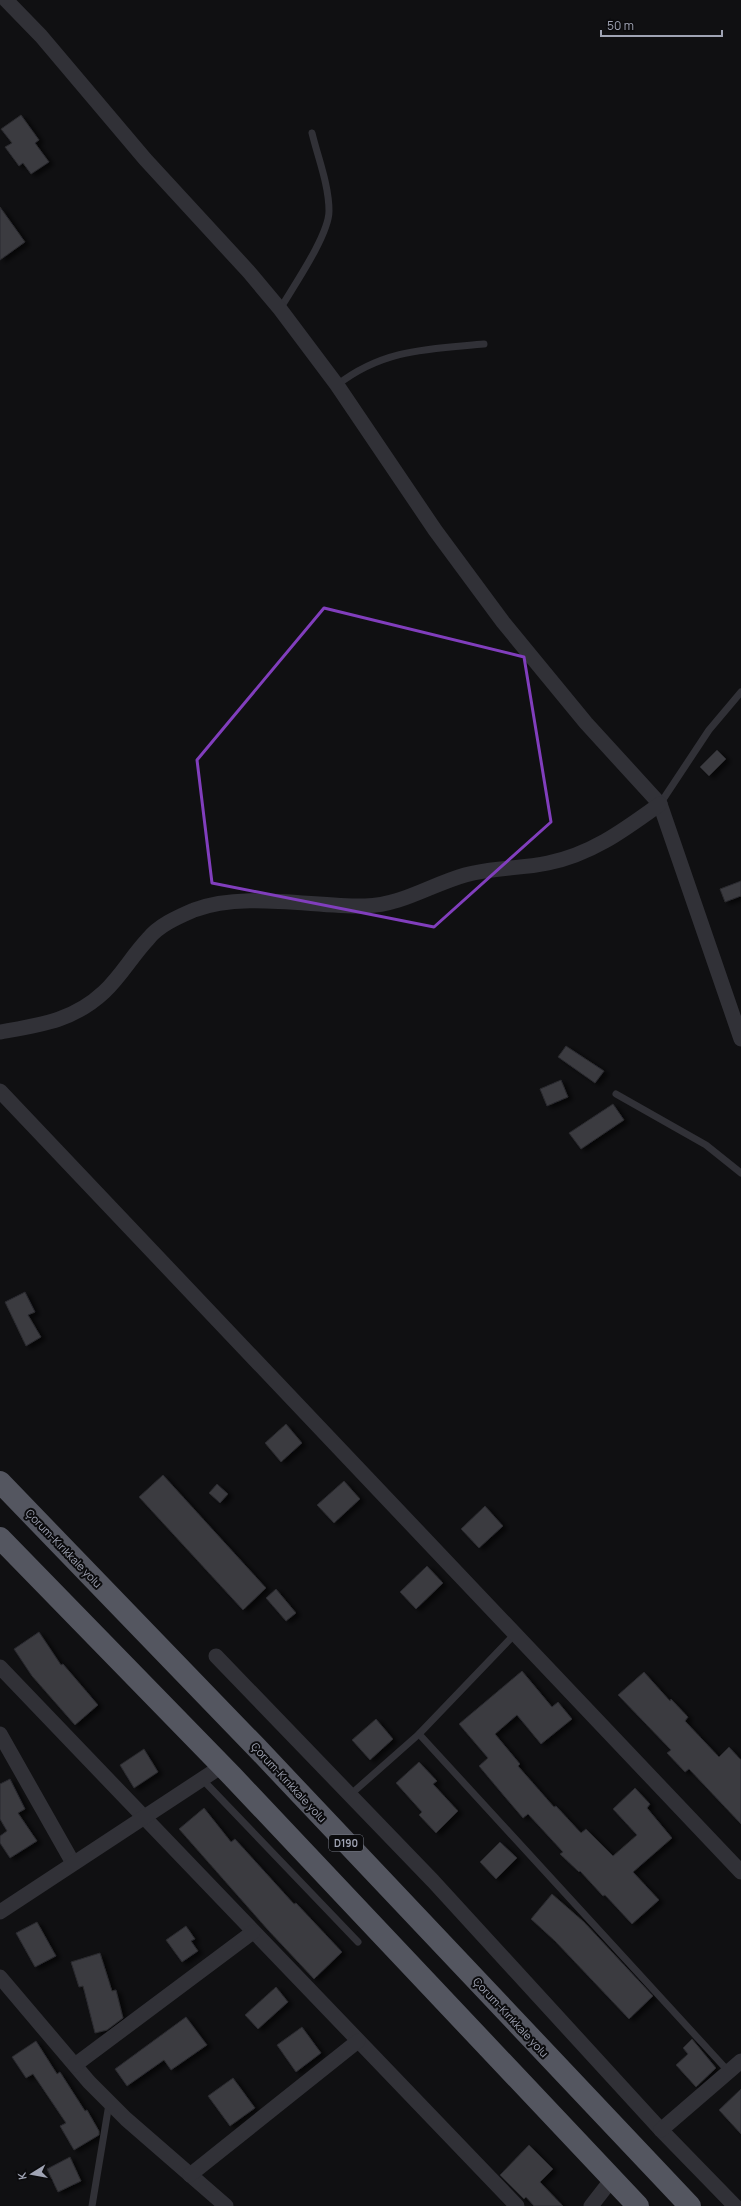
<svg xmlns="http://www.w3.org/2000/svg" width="741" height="2206" font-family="Manrope,sans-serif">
  <defs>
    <filter id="shadow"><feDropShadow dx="4.5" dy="2.5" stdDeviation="2" flood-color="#0009"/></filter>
  </defs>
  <rect width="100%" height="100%" fill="#101012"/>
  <g fill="#3a3a40" stroke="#2a2a2e" filter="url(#shadow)">
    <path d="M21 115 39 140 35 143 49 162 31 174 23 163 19 166 5 147 12 143 1 129Z"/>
    <path d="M0 207 25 242 0 260Z"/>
    <path d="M717 750 726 759 709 776 700 767Z"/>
    <path d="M741 881V896L725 902 720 889Z"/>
    <path d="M566 1046 604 1071 595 1083 558 1057Z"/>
    <path d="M561 1080 568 1097 547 1106 540 1089Z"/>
    <path d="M613 1104 624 1120 581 1149 569 1133Z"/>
    <path d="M25 1292 35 1312 28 1315 41 1337 26 1346 5 1302Z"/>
    <path d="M286 1424 302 1443 281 1462 265 1443Z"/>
    <path d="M163 1475 266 1588 243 1610 139 1497Z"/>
    <path d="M344 1481 360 1499 334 1523 317 1505Z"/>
    <path d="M217 1484 228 1494 220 1503 209 1493Z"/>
    <path d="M485 1506 503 1526 479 1548 461 1529Z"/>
    <path d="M427 1566 443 1583 416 1609 400 1592Z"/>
    <path d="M276 1589 296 1613 286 1621 266 1598Z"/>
    <path d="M39 1632 61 1665 63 1664 98 1705 75 1725 32 1676 14 1649Z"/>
    <path d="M522 1671 552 1707 558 1702 572 1719 541 1744 517 1715 495 1734 520 1764 518 1766 554 1807 556 1806 581 1833 586 1829 613 1856 637 1835 613 1809 635 1788 650 1804 647 1808 672 1838 633 1872 659 1900 632 1924 605 1895 603 1896 580 1871 579 1872 560 1854 563 1852 528 1814 523 1818 505 1797 479 1766 488 1758 459 1724Z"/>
    <path d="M644 1672 670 1701 671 1699 688 1717 685 1721 719 1757 729 1747 741 1760V1824L689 1769 685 1772 667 1753 671 1750 618 1695Z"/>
    <path d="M376 1719 393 1739 370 1760 352 1740Z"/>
    <path d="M144 1749 158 1772 134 1788 120 1765Z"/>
    <path d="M419 1762 437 1781 433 1784 458 1811 436 1833 419 1815 422 1812 396 1783Z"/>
    <path d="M10 1779 25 1809 18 1813 37 1841 10 1858 0 1843V1836L7 1831 0 1819V1784Z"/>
    <path d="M204 1808 231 1842 235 1839 294 1904 296 1903 342 1952 314 1979 268 1930 179 1829Z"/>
    <path d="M500 1842 517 1858 496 1879 480 1862Z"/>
    <path d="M552 1894 584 1922 653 1996 629 2019 555 1941 531 1919Z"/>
    <path d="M37 1922 56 1956 35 1967 16 1933Z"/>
    <path d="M186 1926 195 1939 191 1941 198 1951 182 1962 166 1940Z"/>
    <path d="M100 1953 112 1991 116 1990 123 2018 107 2030 95 2033 83 1986 79 1987 71 1962Z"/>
    <path d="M276 1987 288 2002 258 2029 245 2015Z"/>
    <path d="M186 2017 207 2045 171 2070 164 2060 127 2086 115 2069Z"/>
    <path d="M302 2027 321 2053 296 2072 277 2045Z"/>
    <path d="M692 2039 716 2068 696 2087 676 2065 688 2054 683 2048Z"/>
    <path d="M36 2041 57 2074 60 2072 85 2111 87 2110 99 2131V2135L74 2150 60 2126 66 2123 33 2074 26 2078 12 2057Z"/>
    <path d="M233 2078 255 2108 230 2126 208 2096Z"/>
    <path d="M741 2089V2134L719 2110Z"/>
    <path d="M529 2145 553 2169 540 2182 563 2206H534L526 2197 524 2199 500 2175Z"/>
    <path d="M70 2157 81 2181 58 2192 47 2169Z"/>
  </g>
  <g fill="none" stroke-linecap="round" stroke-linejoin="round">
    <g stroke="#313137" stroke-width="7">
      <path d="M280 309C293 287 329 235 329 211 329 185 318 158 312 133"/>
      <path d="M337 385C383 349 428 349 484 344"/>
      <path d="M660 804 709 730 741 692"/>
      <path d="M616 1094 706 1145 741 1173"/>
      <path d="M419 1734 729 2072"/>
      <path d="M202 1779 358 1942"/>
      <path d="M350 1795 419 1734 514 1635"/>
      <path d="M92 2206 109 2104"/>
    </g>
    <g stroke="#313137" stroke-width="15">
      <path d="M6 0 41 36 145 159 249 272 280 309 337 385 435 530 503 622 586 723 660 804 741 1039"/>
      <path d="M0 1032C40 1025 73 1021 104 992 121 976 132 956 148 939 159 925 178 917 194 910 243 891 313 907 365 906 402 905 430 885 465 875 493 867 521 869 548 863 592 854 624 830 660 804"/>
      <path d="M0 1091 741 1872"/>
      <path d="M216 1656 433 1881 661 2130 735 2206"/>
      <path d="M0 1667 517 2206"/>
      <path d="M0 1734 73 1863"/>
      <path d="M0 1912 222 1766"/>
      <path d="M0 1977 89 2082 126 2119 226 2206"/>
      <path d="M75 2065 253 1932"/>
      <path d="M661 2130 741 2061"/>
      <path d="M190 2175 358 2041"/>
      <path d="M591 2206 612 2179"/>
    </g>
    <g stroke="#545660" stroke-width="22">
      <path d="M0 1482 257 1748 690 2206"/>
      <path d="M0 1538 232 1776 638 2206"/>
    </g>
  </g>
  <path fill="none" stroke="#813ebd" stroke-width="3" stroke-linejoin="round" d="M324 608 524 657 551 822 434 927 212 883 197 760Z"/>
  <g text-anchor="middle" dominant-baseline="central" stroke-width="4" stroke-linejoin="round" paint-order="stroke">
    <rect fill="#0b0b0d" stroke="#737682" stroke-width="1" x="329" y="1835" width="34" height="16" rx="3"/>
    <g font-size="10" font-weight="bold" fill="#a0a4b4">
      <text x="346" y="1843">D190</text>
    </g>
    <g font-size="11" fill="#a0a4b4" stroke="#0b0b0d">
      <text transform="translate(64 1548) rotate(46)">Çorum-Kırıkkale yolu</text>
      <text transform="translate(289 1782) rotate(47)">Çorum-Kırıkkale yolu</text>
      <text transform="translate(511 2017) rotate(47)">Çorum-Kırıkkale yolu</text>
    </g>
  </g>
  <g transform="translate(32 2174) rotate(259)" stroke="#0b0b0d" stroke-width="3" paint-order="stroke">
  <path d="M0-3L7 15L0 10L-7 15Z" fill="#a0a4b4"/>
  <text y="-6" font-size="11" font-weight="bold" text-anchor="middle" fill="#a0a4b4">K</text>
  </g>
  <path d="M601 30v6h121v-6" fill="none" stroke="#a0a4b4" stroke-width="2"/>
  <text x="607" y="30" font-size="12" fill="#a0a4b4" stroke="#0b0b0d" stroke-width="3" paint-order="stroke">50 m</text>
</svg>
